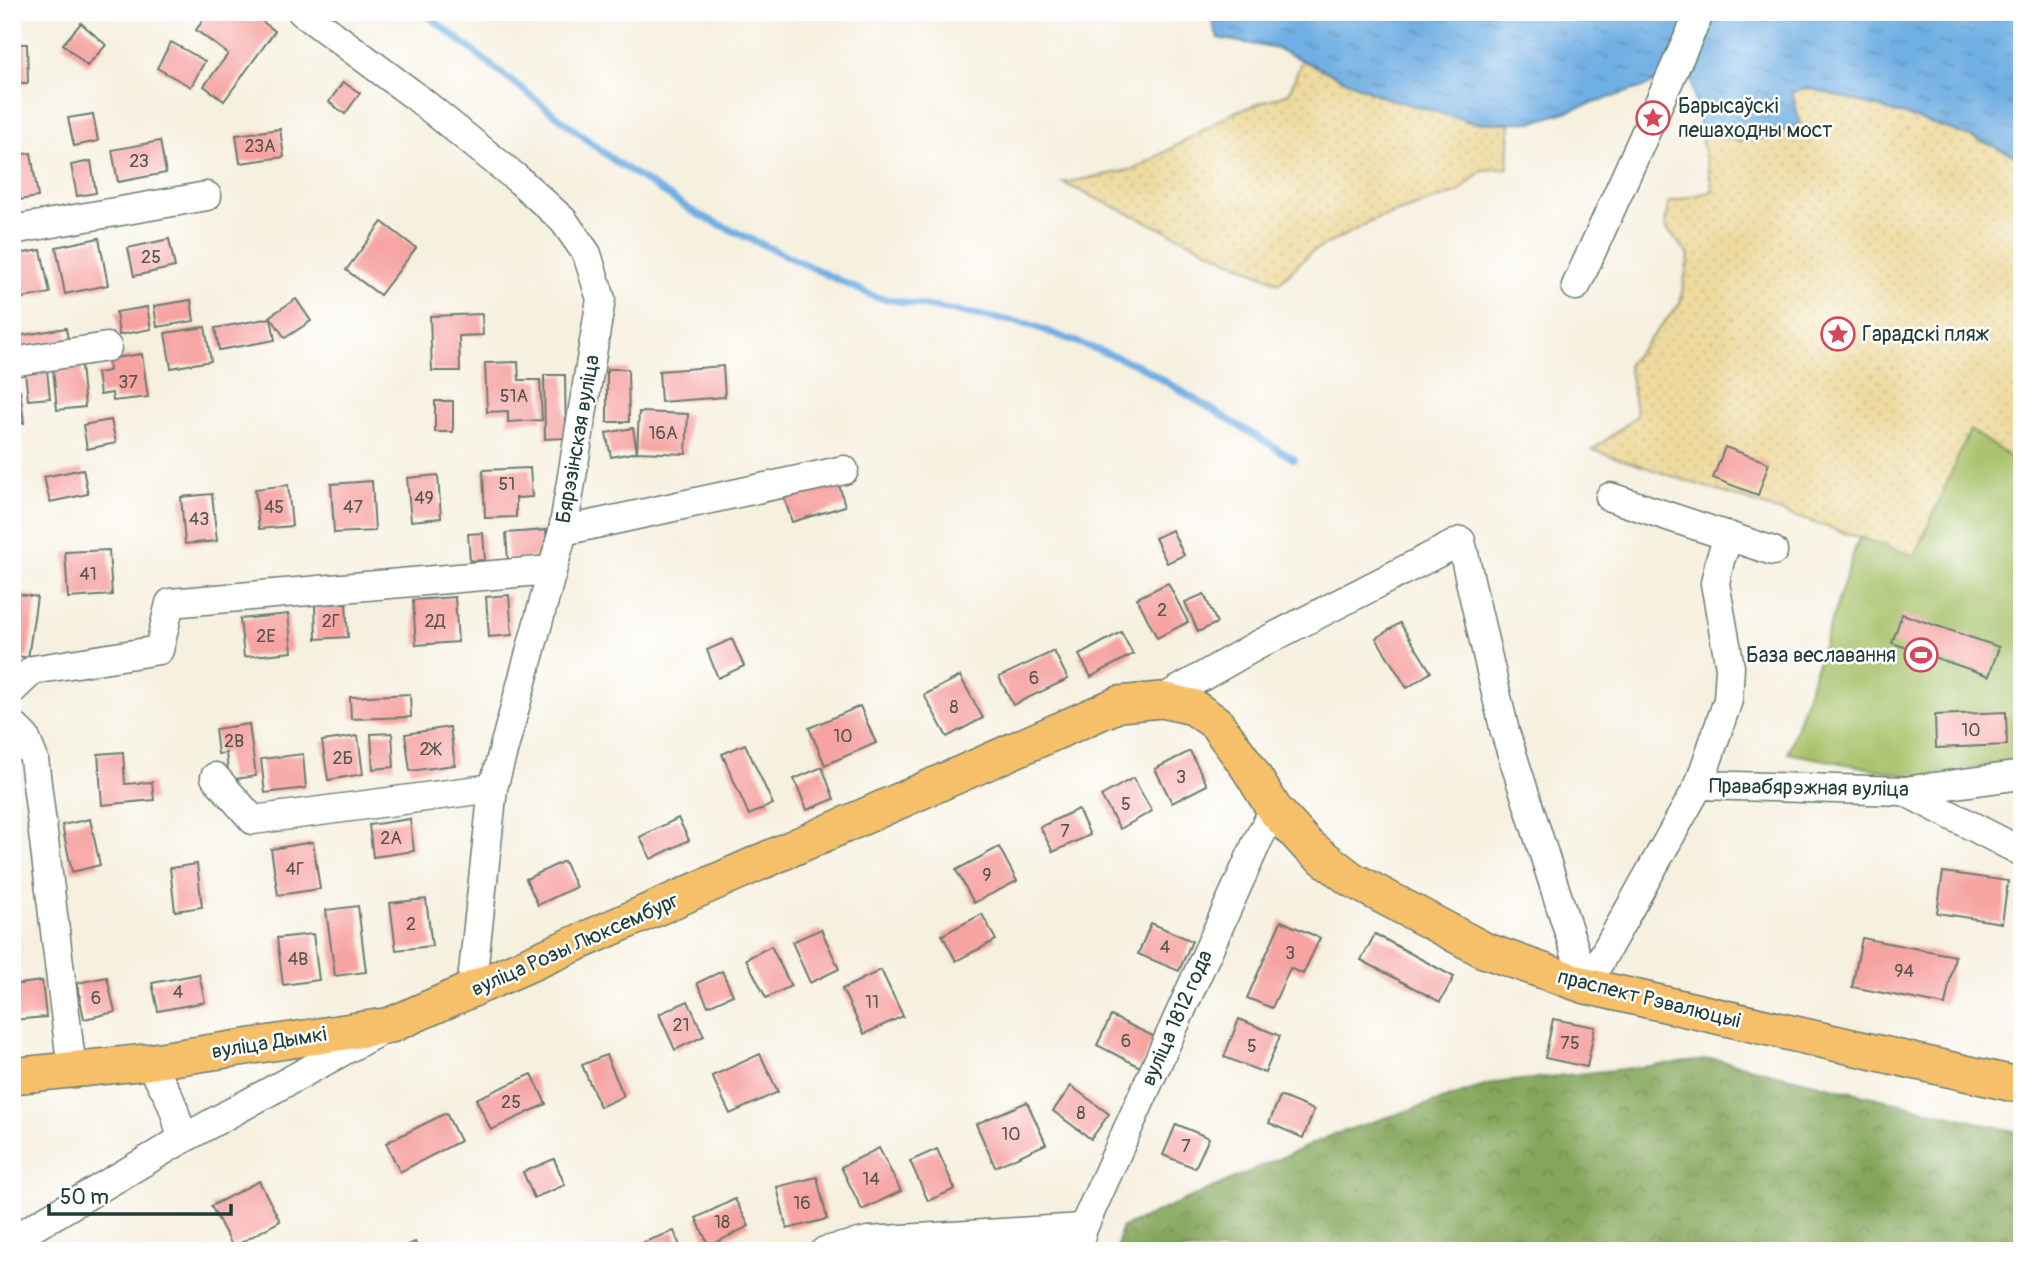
<svg xmlns="http://www.w3.org/2000/svg" width="2034" height="1263" font-family="Pangolin,sans-serif">
  <defs>
    <pattern id="forest-crowns" width="20" height="18" patternUnits="userSpaceOnUse" patternTransform="scale(1.75)"><rect width="20" height="18" fill="#84a65a"/><path d="M2 6a3 3 0 1 1 6 0M12 15a3 3 0 1 1 6 0" fill="none" stroke="#6b884b"/></pattern>
    <pattern id="sand-dots" width="8" height="8" patternUnits="userSpaceOnUse" patternTransform="scale(1.75)"><rect width="8" height="8" fill="#eeda9e"/><path d="M2 2h.1M6 6h.1" fill="none" stroke="#ccbc89" stroke-width="1.8" stroke-linecap="round"/></pattern>
    <pattern id="water-ripples" width="26" height="14" patternUnits="userSpaceOnUse" patternTransform="scale(1.75)"><rect width="26" height="14" fill="#70afe3"/><path d="M2 4q2-2 4 0t4 0M15 11q2-2 4 0t4 0" fill="none" stroke="#5b90b9"/></pattern>
  </defs>
  <rect width="100%" height="100%" fill="#fff"/>
  <filter id="ink" filterUnits="userSpaceOnUse"><feTurbulence type="fractalNoise" baseFrequency=".0143" numOctaves="2"/><feDisplacementMap in="SourceGraphic" scale="14" xChannelSelector="R" yChannelSelector="G"/><feConvolveMatrix kernelMatrix="1 2 1 2 8 2 1 2 1" color-interpolation-filters="sRGB"/></filter>
  <filter id="wash" filterUnits="userSpaceOnUse"><feTurbulence type="fractalNoise" baseFrequency=".00686" numOctaves="4" result="noise"/><feDisplacementMap in="SourceGraphic" scale="28" xChannelSelector="R" yChannelSelector="G"/><feGaussianBlur stdDeviation="1.57" result="paint"/><feColorMatrix in="noise" values="0 0 0 0 0 0 0 0 0 0 0 0 0 0 0 0 0 1.4 0 .05"/><feComposite in="paint" operator="in"/></filter>
  <g filter="url(#wash)">
    <rect width="100%" height="100%" fill="#f6f0df"/>
    <path fill="url(#forest-crowns)" stroke="#527247" stroke-width="2" d="M1715 1059 2022 1133V1251H1117L1121 1228 1335 1134 1494 1083Z"/>
    <g fill="url(#sand-dots)" stroke="#868c69" stroke-width="2">
      <path d="M1302 60 1380 96 1475 123H1510L1508 168 1482 170 1459 192 1374 220 1310 253 1279 283 1063 183 1135 169 1235 112 1289 93Z"/>
      <path d="M1809 88C1881 108 1954 126 2022 159V465L1970 431 1915 556 1593 450 1637 416 1628 364 1680 304 1689 255 1665 227 1669 202 1713 191 1700 133 1742 141 1791 92Z"/>
    </g>
    <path fill="#a5bf65" stroke="#627e4c" stroke-width="2" d="M1970 430 2022 465V761L1916 777 1788 753 1859 537 1915 556Z"/>
    <path fill="url(#water-ripples)" stroke="#48768c" stroke-width="2" d="M1198 12H2022V159C1954 126 1881 108 1809 88L1792 92 1800 123C1765 146 1739 140 1700 133L1690 72 1534 122 1475 123 1380 96 1278 49 1218 38 1211 18Z"/>
    <g fill="none" stroke-linecap="round" stroke-linejoin="round">
      <path stroke="#70afe3" stroke-width="7" d="M423 12 616 162 697 214 875 297 1028 324 1138 365 1294 459"/>
    </g>
    <g id="blocks">
      <g fill="#f6a3a1">
        <path d="M209 12H250L275 31 224 101 204 86 228 54 196 30Z"/>
        <path d="M81 23 106 45 87 66 63 44Z"/>
        <path d="M171 42 205 61 191 87 157 68Z"/>
        <path d="M12 44H27L28 83H12Z"/>
        <path d="M343 82 360 93 345 114 329 102Z"/>
        <path d="M93 114 98 141 74 146 68 118Z"/>
        <path d="M280 129 284 157 240 163 236 135Z"/>
        <path d="M160 141 166 173 118 182 112 150Z"/>
        <path d="M31 153 38 197 12 201V156Z"/>
        <path d="M91 161 96 193 77 196 71 165Z"/>
        <path d="M382 222 416 248 380 295 346 270Z"/>
        <path d="M99 238 108 285 65 294 56 247Z"/>
        <path d="M169 239 175 267 134 276 128 248Z"/>
        <path d="M41 250 50 293 12 300V255Z"/>
        <path d="M296 299 311 321 285 338 270 316Z"/>
        <path d="M191 300 194 321 157 327 154 306Z"/>
        <path d="M147 307 151 329 119 335 116 312Z"/>
        <path d="M482 314 483 335 459 336 460 371H432L430 316Z"/>
        <path d="M271 318 275 340 219 350 215 328Z"/>
        <path d="M205 327 211 361 171 368 165 333Z"/>
        <path d="M66 328 69 345 12 355V337Z"/>
        <path d="M142 354 148 397 113 401 112 393 100 395 97 373 109 371 108 359Z"/>
        <path d="M518 362 519 380H540L542 420 508 422V411L487 412 485 363Z"/>
        <path d="M81 365 85 407 57 410 53 368Z"/>
        <path d="M723 366 725 397 661 402 659 371Z"/>
        <path d="M607 369H628L629 422H607Z"/>
        <path d="M47 370 50 398 28 400 25 372Z"/>
        <path d="M544 375H565L566 438 545 439Z"/>
        <path d="M20 390 24 423 12 424V391Z"/>
        <rect x="435" y="401" width="18" height="31"/>
        <path d="M639 412 688 414 686 454 637 452 611 457 606 433 633 428 637 452Z"/>
        <path d="M111 420 116 443 87 449 83 425Z"/>
        <path d="M1725 447 1769 463 1758 495 1713 478Z"/>
        <path d="M530 468 532 497 516 498V517L485 518 483 470Z"/>
        <path d="M83 469 88 494 50 502 44 477Z"/>
        <path d="M438 475 441 518 411 521 407 478Z"/>
        <path d="M372 481 375 531 334 533 331 484Z"/>
        <path d="M838 481 845 506 792 522 784 497Z"/>
        <path d="M288 485 292 526 259 529 255 489Z"/>
        <path d="M212 494 217 541 185 544 181 497Z"/>
        <path d="M546 530 548 557 508 560 506 533Z"/>
        <path d="M1172 530 1184 555 1167 563 1155 538Z"/>
        <path d="M483 533 485 560 470 561 468 534Z"/>
        <path d="M109 550 112 595 68 598 65 552Z"/>
        <path d="M1168 583 1188 622 1157 638 1137 598Z"/>
        <path d="M14 593 37 597 28 658 12 655Z"/>
        <path d="M1204 594 1217 623 1198 632 1185 602Z"/>
        <path d="M509 595 512 635 489 637 486 597Z"/>
        <path d="M455 597 458 642 416 645 413 600Z"/>
        <path d="M346 603 348 637 316 639 315 604Z"/>
        <path d="M288 614 292 652 244 657 240 619Z"/>
        <path d="M1902 614 1999 647 1989 676 1892 643Z"/>
        <path d="M1400 623 1431 672 1407 688 1376 638Z"/>
        <path d="M1121 632 1133 654 1091 677 1079 655Z"/>
        <path d="M732 639 744 666 718 678 707 650Z"/>
        <path d="M1054 651 1068 679 1013 705 999 677Z"/>
        <path d="M960 676 983 718 947 737 924 695Z"/>
        <path d="M410 694 411 717 351 719 350 697Z"/>
        <path d="M860 706 876 743 825 765 809 728Z"/>
        <path d="M2006 712 2007 745 1936 748 1935 715Z"/>
        <path d="M249 724 256 776 229 780 226 753 218 754 215 729Z"/>
        <path d="M450 727 455 765 410 771 405 734Z"/>
        <path d="M392 733 394 767 373 769 371 734Z"/>
        <path d="M358 736 363 774 328 780 322 741Z"/>
        <path d="M745 744 773 804 749 815 722 754Z"/>
        <path d="M1190 751 1207 785 1172 803 1155 769Z"/>
        <path d="M123 752 125 784 152 782 154 800 102 805 98 754Z"/>
        <path d="M303 754 306 788 265 793 261 759Z"/>
        <path d="M822 767 834 799 807 810 794 779Z"/>
        <path d="M1133 778 1152 811 1120 829 1101 796Z"/>
        <path d="M1078 809 1090 835 1053 852 1040 827Z"/>
        <path d="M678 818 689 840 651 859 640 837Z"/>
        <path d="M90 819 100 865 72 872 62 825Z"/>
        <path d="M410 819 414 851 373 857 369 825Z"/>
        <path d="M313 842 320 889 278 895 271 849Z"/>
        <path d="M999 847 1017 881 974 903 956 870Z"/>
        <path d="M564 861 576 887 538 905 526 879Z"/>
        <path d="M197 864 202 907 175 911 170 868Z"/>
        <path d="M1943 872 2008 881 2002 923 1937 913Z"/>
        <path d="M426 899 432 946 396 950 390 903Z"/>
        <path d="M358 906 366 972 335 976 326 910Z"/>
        <path d="M982 914 996 940 956 961 942 935Z"/>
        <path d="M1281 921 1320 938 1303 974 1290 968 1272 1008 1247 998Z"/>
        <path d="M1151 923 1192 941 1179 971 1138 954Z"/>
        <path d="M821 929 839 969 810 983 792 942Z"/>
        <path d="M313 934 319 980 283 985 277 938Z"/>
        <path d="M1375 934 1454 977 1440 1002 1361 960Z"/>
        <path d="M1862 938 1955 956 1945 1005 1852 987Z"/>
        <path d="M771 946 791 986 766 998 746 959Z"/>
        <path d="M881 970 903 1016 864 1034 842 989Z"/>
        <path d="M722 971 733 995 708 1006 697 983Z"/>
        <path d="M199 974 205 1002 158 1011 152 983Z"/>
        <path d="M107 977 115 1012 84 1019 77 983Z"/>
        <path d="M42 981 46 1017 12 1020V985Z"/>
        <path d="M688 1001 704 1036 675 1050 659 1014Z"/>
        <path d="M1111 1016 1155 1037 1140 1067 1097 1045Z"/>
        <path d="M1239 1019 1280 1036 1265 1073 1224 1057Z"/>
        <path d="M1553 1019 1595 1027 1587 1067 1545 1058Z"/>
        <path d="M760 1054 778 1092 730 1114 712 1076Z"/>
        <path d="M606 1055 624 1096 600 1107 582 1065Z"/>
        <path d="M532 1074 546 1104 491 1130 476 1099Z"/>
        <path d="M1071 1086 1109 1114 1091 1139 1053 1111Z"/>
        <path d="M1280 1096 1314 1110 1303 1138 1269 1123Z"/>
        <path d="M1027 1102 1046 1144 995 1167 976 1124Z"/>
        <path d="M446 1113 460 1141 400 1172 386 1143Z"/>
        <path d="M1176 1124 1209 1138 1195 1168 1163 1155Z"/>
        <path d="M879 1148 901 1191 862 1210 841 1167Z"/>
        <path d="M937 1149 955 1189 928 1201 910 1161Z"/>
        <path d="M554 1159 565 1185 534 1198 523 1172Z"/>
        <path d="M817 1177 827 1219 787 1229 777 1187Z"/>
        <path d="M259 1181 280 1221 233 1247 211 1206Z"/>
        <path d="M735 1199 749 1226 709 1246 696 1218Z"/>
        <path d="M674 1231 682 1251H648L644 1242Z"/>
        <path d="M415 1242 419 1251H394Z"/>
      </g>
    </g>
  </g>
  <g filter="url(#ink)">
    <use href="#blocks" fill-opacity="0" stroke="#6a7c70" stroke-width="2"/>
    <g fill="none" stroke-linecap="round" stroke-linejoin="round">
      <defs>
        <g id="minor">
          <path d="M302 12 415 96 520 181 563 220 587 254 601 299 563 531 493 788 471 991"/>
          <path d="M12 230 207 196"/>
          <path d="M1576 286 1700 12"/>
          <path d="M12 362 107 347"/>
          <path d="M1610 497 1773 551"/>
          <path d="M563 531 844 470"/>
          <path d="M12 690 33 670 159 650 170 603 551 570"/>
          <path d="M1161 700 1254 647 1461 541 1505 732 1586 986"/>
          <path d="M12 724 25 737 34 759 72 1070"/>
          <path d="M215 777 253 820 493 788"/>
          <path d="M1699 785 1728 700 1730 667 1715 583 1720 560 1729 536"/>
          <path d="M1904 791 2022 852"/>
          <path d="M1586 986 1699 785 1904 791 2022 775"/>
          <path d="M147 1062C166 1087 177 1109 181 1140"/>
          <path d="M12 1240 181 1140 378 1032"/>
          <path d="M825 1251 868 1241 1083 1228"/>
          <path d="M1077 1251 1083 1228 1258 840 1274 809"/>
        </g>
        <path id="major" d="M12 1076 147 1062 391 1025 1119 704 1161 700 1193 707 1216 723 1248 767 1274 809 1308 846 1351 879 1484 950 1586 986 2022 1086"/>
      </defs>
      <use href="#minor" stroke="#6a7c70" stroke-width="31"/>
      <use href="#major" stroke="#6a7c70" stroke-width="38"/>
      <use href="#minor" stroke="#fff" stroke-width="28"/>
      <use href="#major" stroke="#f6c06b" stroke-width="35"/>
    </g>
  </g>
  <defs>
    <symbol id="sight-ring" viewBox="-11 -11 22 22"><circle r="9.5" fill="#fff" stroke="#d1495b" stroke-width="1.5"/><path d="M0-6L1.8-2.2L6-1.7L2.9 1.2L3.7 5.4L0 3.3L-3.7 5.4L-2.9 1.2L-6-1.7L-1.8-2.2Z" fill="#d1495b"/></symbol>
    <symbol id="stadium-ring" viewBox="-11 -11 22 22"><circle r="9.5" fill="#fff" stroke="#d1495b" stroke-width="1.5"/><path d="M0-5a6.5 5 0 1 0 0 10a6.5 5 0 1 0 0-10ZM-3.5-1.8h7v3.6h-7Z" fill="#d1495b"/></symbol>
  </defs>
  <g fill-rule="evenodd">
    <use href="#sight-ring" x="1634" y="99" width="38" height="38"/>
    <use href="#sight-ring" x="1819" y="315" width="38" height="38"/>
    <use href="#stadium-ring" x="1902" y="636" width="38" height="38"/>
  </g>
  <g text-anchor="middle" dominant-baseline="central" stroke-width="5" stroke-linejoin="round" paint-order="stroke">
    <g font-size="18" fill="#55564f">
      <text x="260" y="146">23А</text>
      <text x="139" y="161">23</text>
      <text x="151" y="257">25</text>
      <text x="128" y="382">37</text>
      <text x="514" y="396">51А</text>
      <text x="663" y="433">16А</text>
      <text x="507" y="484">51</text>
      <text x="424" y="498">49</text>
      <text x="274" y="507">45</text>
      <text x="353" y="507">47</text>
      <text x="199" y="519">43</text>
      <text x="88" y="574">41</text>
      <text x="1162" y="610">2</text>
      <text x="331" y="621">2Г</text>
      <text x="435" y="621">2Д</text>
      <text x="266" y="636">2Е</text>
      <text x="1034" y="678">6</text>
      <text x="954" y="707">8</text>
      <text x="1971" y="730">10</text>
      <text x="843" y="736">10</text>
      <text x="234" y="741">2В</text>
      <text x="430" y="749">2Ж</text>
      <text x="343" y="758">2Б</text>
      <text x="1181" y="777">3</text>
      <text x="1126" y="804">5</text>
      <text x="1065" y="831">7</text>
      <text x="391" y="838">2А</text>
      <text x="295" y="869">4Г</text>
      <text x="987" y="875">9</text>
      <text x="411" y="924">2</text>
      <text x="1165" y="947">4</text>
      <text x="1290" y="953">3</text>
      <text x="298" y="959">4В</text>
      <text x="1904" y="971">94</text>
      <text x="178" y="992">4</text>
      <text x="96" y="998">6</text>
      <text x="872" y="1002">11</text>
      <text x="681" y="1025">21</text>
      <text x="1126" y="1041">6</text>
      <text x="1570" y="1043">75</text>
      <text x="1252" y="1046">5</text>
      <text x="511" y="1102">25</text>
      <text x="1081" y="1113">8</text>
      <text x="1011" y="1134">10</text>
      <text x="1186" y="1146">7</text>
      <text x="871" y="1179">14</text>
      <text x="802" y="1203">16</text>
      <text x="722" y="1222">18</text>
    </g>
    <g font-size="21" fill="#1f3d34" stroke="#fff" text-anchor="start">
      <text x="1678" y="106">Барысаўскі<tspan x="1678" dy="24">пешаходны мост</tspan></text>
      <text x="1862" y="334">Гарадскі пляж</text>
      <text x="1896" y="655" text-anchor="end">База веславання</text>
    </g>
    <g font-size="21" fill="#1f3d34" stroke="#fff">
      <text transform="translate(578 439) rotate(-80)">Бярэзінская вуліца</text>
      <text transform="translate(1809 788) rotate(1)">Правабярэжная вуліца</text>
      <text transform="translate(575 945) rotate(-24)">вуліца Розы Люксембург</text>
      <text transform="translate(1649 999) rotate(14)">праспект Рэвалюцыі</text>
      <text transform="translate(1177 1018) rotate(-66)">вуліца 1812 года</text>
      <text transform="translate(269 1043) rotate(-9)">вуліца Дымкі</text>
    </g>
  </g>
  <rect width="2034" height="1263" fill="none" stroke="#fff" stroke-width="42"/>
  <path d="M49 1204v10h182v-10" fill="none" stroke="#1f3d34" stroke-width="3.5"/>
  <text x="60" y="1204" font-size="21" fill="#1f3d34" stroke="#ffffff" stroke-width="5" paint-order="stroke">50 m</text>
</svg>
